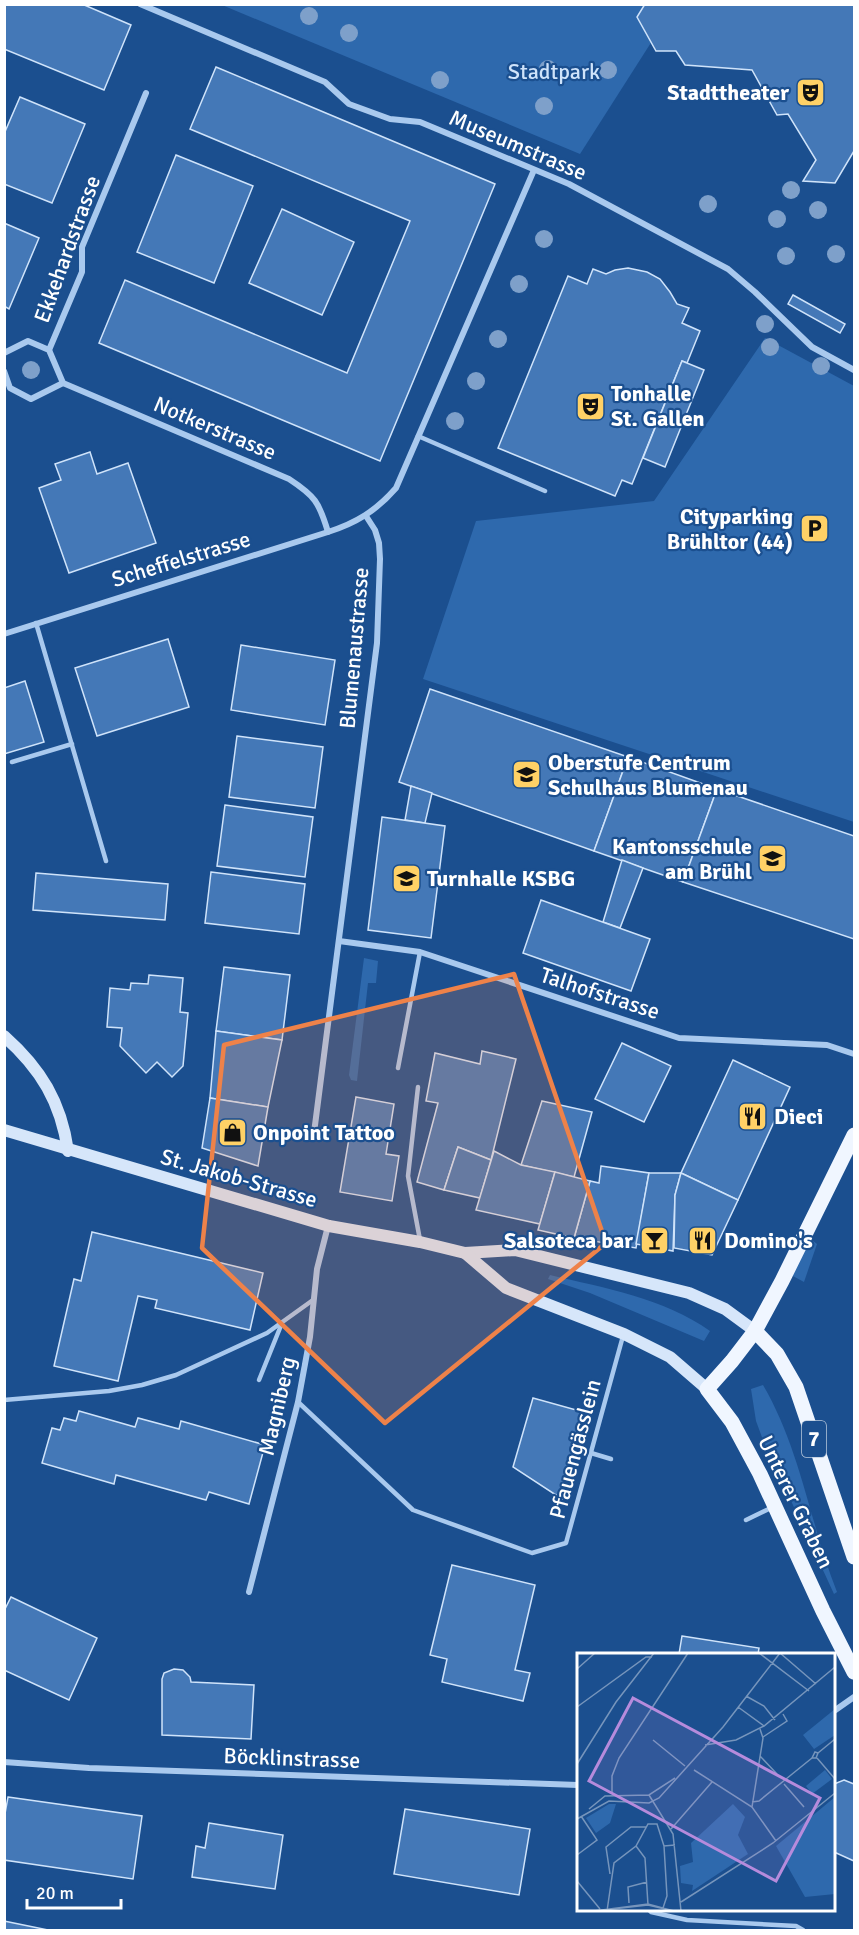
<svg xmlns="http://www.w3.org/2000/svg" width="859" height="1935" font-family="Signika,sans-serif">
  <rect width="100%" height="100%" fill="#1b4f8f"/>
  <g fill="#2e69ad">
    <path d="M222 5H675L580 154Z"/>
    <path d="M765 338 854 386V822L423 679 476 521 654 501Z"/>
    <path d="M364 958 378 961 376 983H368L357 1081 351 1080 349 1075Z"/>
    <path d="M808 1237 817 1244 804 1282 791 1275Z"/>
    <path d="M550 1275C604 1288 664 1298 710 1331L704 1341 590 1293 548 1279Z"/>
    <path d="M763 1385C801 1450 810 1524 837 1592L834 1594 763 1440 756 1421 751 1389Z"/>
  </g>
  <g fill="#4478b7" stroke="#cfe3fa" stroke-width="1.5">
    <path d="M4 4H82L131 25 104 90 4 49Z"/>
    <path d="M645 4H854V151L835 183 803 181 816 160 788 114 777 115 752 70 685 65 676 51H656L637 17Z"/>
    <path d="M216 67 495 184 380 461 99 343 125 280 347 373 410 221 190 129Z"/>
    <path d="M20 97 85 124 52 203 4 184V134Z"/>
    <path d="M176 155 253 186 214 283 137 252Z"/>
    <path d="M282 209 354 242 322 315 249 283Z"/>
    <path d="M4 223 39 238 9 309 4 306Z"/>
    <path d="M628 268 647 272 660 279 670 292 677 304 689 308 682 323 700 331 687 363 682 361 632 484 622 480 615 496 498 448 568 276 587 284 593 269 606 274 615 270Z"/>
    <path d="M793 295 845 324 840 333 788 304Z"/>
    <path d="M682 361 704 370 665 467 643 458Z"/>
    <path d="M90 452 97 474 128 463 156 543 69 573 39 488 61 480 55 464Z"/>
    <path d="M168 639 189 707 97 736 75 668Z"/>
    <path d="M241 645 335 660 325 725 231 710Z"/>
    <path d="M25 681 44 742 4 754V688Z"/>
    <path d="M430 689 628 757 594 851 399 782Z"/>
    <path d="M237 736 323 747 315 808 229 797Z"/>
    <path d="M628 757 717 789 683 882 594 851Z"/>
    <path d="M411 786 432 793 425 823 405 820Z"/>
    <path d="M717 789 854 836V939L683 882Z"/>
    <path d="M225 805 313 817 305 877 217 866Z"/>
    <path d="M382 817 445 826 431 938 368 930Z"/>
    <path d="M622 860 643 868 620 928 603 922Z"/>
    <path d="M211 872 305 884 299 934 205 923Z"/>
    <path d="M36 873 168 884 165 920 33 910Z"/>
    <path d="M541 900 650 939 631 991 523 953Z"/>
    <path d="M224 967 290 975 282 1040 216 1031Z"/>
    <path d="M149 975 183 978 180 1012 188 1013 183 1066 172 1077 157 1062 146 1073 120 1046 122 1028 107 1027 110 988 130 990 131 983 148 984Z"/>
    <path d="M216 1031 282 1040 268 1107 210 1098Z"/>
    <path d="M622 1043 671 1066 644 1122 595 1099Z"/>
    <path d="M482 1051 516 1059 491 1160 458 1147 444 1190 417 1182 438 1103 426 1101 435 1053 480 1064Z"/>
    <path d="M733 1060 790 1087 738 1200 681 1173Z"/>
    <path d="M356 1097 394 1104 386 1154 399 1156 392 1201 340 1192Z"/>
    <path d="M210 1098 268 1107 258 1166 202 1148Z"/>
    <path d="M542 1101 592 1112 574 1177 521 1165Z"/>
    <path d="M458 1147 491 1160 480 1198 444 1190Z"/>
    <path d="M494 1151 521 1165 555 1172 540 1224 476 1210Z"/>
    <path d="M601 1166 649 1173 636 1248 574 1238 590 1181 599 1183Z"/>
    <path d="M555 1172 590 1181 574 1238 538 1230Z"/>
    <path d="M649 1173H681L675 1195 673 1251 636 1244Z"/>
    <path d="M681 1173 738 1200 712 1255 674 1248 675 1195Z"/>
    <path d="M92 1232 263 1273 250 1330 155 1308 157 1300 138 1296 118 1381 54 1366 74 1279 81 1281Z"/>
    <path d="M533 1398 587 1413 562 1499 513 1467Z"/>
    <path d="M79 1411 135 1427 138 1418 179 1429 181 1421 265 1445 249 1504 209 1492 206 1500 116 1475 114 1484 42 1463 52 1428 60 1430 64 1418 76 1421Z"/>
    <path d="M452 1565 535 1585 515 1670 530 1673 523 1701 442 1682 447 1659 430 1655Z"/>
    <path d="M11 1597 97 1638 69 1700 4 1670V1611Z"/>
    <path d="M682 1636 759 1648 758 1654H679Z"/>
    <path d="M174 1669 183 1670 190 1677 191 1682 254 1685 251 1739 162 1735V1679L164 1673Z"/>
    <path d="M844 1780 854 1784V1861L834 1852V1784Z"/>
    <path d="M8 1797 142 1816 133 1879 4 1860V1819Z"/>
    <path d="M405 1809 530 1829 519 1895 394 1874Z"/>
    <path d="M209 1823 283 1835 275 1889 192 1877 196 1846 205 1848Z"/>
    <path d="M4 1921 48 1930H4Z"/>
  </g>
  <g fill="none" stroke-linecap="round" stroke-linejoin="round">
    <g stroke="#a9c9ee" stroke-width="4.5">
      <path d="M418 436 545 491"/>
      <path d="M36 623 106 861"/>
      <path d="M12 762 72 744"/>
      <path d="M398 1068 420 952"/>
      <path d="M418 1087 408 1176 420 1240"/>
      <path d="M259 1380 282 1323"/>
      <path d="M4 1400 109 1391 142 1385 176 1375 267 1333 313 1300"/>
      <path d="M298 1402 413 1510 532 1553 566 1543 623 1336"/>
      <path d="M591 1453 611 1459"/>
      <path d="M746 1520 773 1507"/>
      <path d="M649 1910 651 1912 687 1920 796 1926 803 1930"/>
    </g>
    <g stroke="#a9c9ee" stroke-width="6">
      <path d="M140 4 325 82 349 104 390 119 420 122 569 184 728 269 755 292 812 347 854 370"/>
      <path d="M49 350 82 272V247L146 93"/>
      <path d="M4 353 28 341 49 350 63 383 289 479C315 496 319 502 328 532"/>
      <path d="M4 371 10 388 31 399 63 383"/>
      <path d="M4 634 328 532C356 523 376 511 396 488L534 170"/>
      <path d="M339 941 420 952 679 1038 827 1045 854 1054"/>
      <path d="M314 1133 377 643 380 559 379 543 375 530 366 516"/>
      <path d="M249 1592 298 1402 310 1337 317 1269 328 1226"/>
      <path d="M834 1711 854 1697"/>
      <path d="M4 1762 89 1768 578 1785"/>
    </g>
    <g stroke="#d6e6fa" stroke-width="12">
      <path d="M4 1036C41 1069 61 1102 68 1151"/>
      <path d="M4 1130 329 1226 420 1242 465 1253 515 1250 689 1293 725 1309 755 1331"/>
      <path d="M465 1253 506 1288 624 1334 670 1357 707 1389"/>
    </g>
    <g stroke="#f0f6ff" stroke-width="15">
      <path d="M854 1135 782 1281 755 1331 732 1361 707 1389 732 1422 760 1474 823 1611 854 1672"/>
      <path d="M755 1331 777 1354 796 1387 854 1557"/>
    </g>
  </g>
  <g fill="#7ea0ca">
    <circle cx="309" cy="16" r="9"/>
    <circle cx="349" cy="33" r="9"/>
    <circle cx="548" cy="69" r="9"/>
    <circle cx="608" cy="70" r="9"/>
    <circle cx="440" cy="80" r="9"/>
    <circle cx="544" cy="106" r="9"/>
    <circle cx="791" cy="190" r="9"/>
    <circle cx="708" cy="204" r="9"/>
    <circle cx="818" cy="210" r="9"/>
    <circle cx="777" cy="219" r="9"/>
    <circle cx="544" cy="239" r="9"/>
    <circle cx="836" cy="254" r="9"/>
    <circle cx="786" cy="256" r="9"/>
    <circle cx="519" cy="284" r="9"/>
    <circle cx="765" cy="324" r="9"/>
    <circle cx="498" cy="339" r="9"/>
    <circle cx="770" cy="347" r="9"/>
    <circle cx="821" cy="366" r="9"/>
    <circle cx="31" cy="370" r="9"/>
    <circle cx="476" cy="381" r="9"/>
    <circle cx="455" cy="421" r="9"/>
  </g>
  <path fill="#ee8249" fill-opacity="0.2" stroke="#ee8249" stroke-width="4.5" stroke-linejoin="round" d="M514 974 606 1243 385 1423 202 1248 224 1045Z"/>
  <defs>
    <symbol id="theatre-square" viewBox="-11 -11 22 22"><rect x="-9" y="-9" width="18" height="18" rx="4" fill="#ffd166" stroke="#1b4f8f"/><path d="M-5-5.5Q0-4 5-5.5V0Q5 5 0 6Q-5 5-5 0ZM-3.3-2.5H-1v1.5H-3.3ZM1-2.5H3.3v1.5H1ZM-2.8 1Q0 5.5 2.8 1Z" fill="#111"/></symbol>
    <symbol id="parking-square" viewBox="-11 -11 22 22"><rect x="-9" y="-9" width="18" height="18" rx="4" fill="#ffd166" stroke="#1b4f8f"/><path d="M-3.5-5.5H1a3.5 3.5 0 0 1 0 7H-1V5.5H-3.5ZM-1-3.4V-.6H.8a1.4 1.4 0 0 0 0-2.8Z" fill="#111"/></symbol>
    <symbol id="school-square" viewBox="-11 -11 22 22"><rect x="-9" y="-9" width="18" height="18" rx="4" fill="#ffd166" stroke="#1b4f8f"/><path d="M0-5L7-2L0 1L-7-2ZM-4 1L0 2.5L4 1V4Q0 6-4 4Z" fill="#111"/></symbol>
    <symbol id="restaurant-square" viewBox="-11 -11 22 22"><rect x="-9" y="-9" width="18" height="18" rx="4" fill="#ffd166" stroke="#1b4f8f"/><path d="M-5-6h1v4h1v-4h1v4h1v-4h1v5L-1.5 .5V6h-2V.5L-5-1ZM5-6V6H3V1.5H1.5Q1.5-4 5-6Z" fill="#111"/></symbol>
    <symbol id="shop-square" viewBox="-11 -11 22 22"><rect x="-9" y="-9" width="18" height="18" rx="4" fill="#ffd166" stroke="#1b4f8f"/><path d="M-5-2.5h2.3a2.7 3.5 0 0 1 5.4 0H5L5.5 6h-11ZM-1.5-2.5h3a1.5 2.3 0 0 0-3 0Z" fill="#111"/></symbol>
    <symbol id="bar-square" viewBox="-11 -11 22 22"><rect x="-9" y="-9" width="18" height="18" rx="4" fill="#ffd166" stroke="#1b4f8f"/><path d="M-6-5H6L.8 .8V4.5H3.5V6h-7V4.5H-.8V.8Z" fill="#111"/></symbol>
  </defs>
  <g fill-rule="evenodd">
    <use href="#theatre-square" x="794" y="76" width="33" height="33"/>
    <use href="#theatre-square" x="574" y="390" width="33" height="33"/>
    <use href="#parking-square" x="798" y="512" width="33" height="33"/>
    <use href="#school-square" x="510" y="758" width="33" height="33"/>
    <use href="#school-square" x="756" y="842" width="33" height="33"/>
    <use href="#school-square" x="390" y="862" width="33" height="33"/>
    <use href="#restaurant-square" x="736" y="1100" width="33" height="33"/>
    <use href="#shop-square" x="216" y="1116" width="33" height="33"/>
    <use href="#bar-square" x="638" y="1224" width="33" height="33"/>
    <use href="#restaurant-square" x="686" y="1224" width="33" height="33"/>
  </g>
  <g text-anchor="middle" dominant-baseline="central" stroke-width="4.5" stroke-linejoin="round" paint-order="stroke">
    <rect fill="#1b4f8f" stroke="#bbcadd" stroke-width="1.5" x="802" y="1421" width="24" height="36" rx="4.5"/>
    <g font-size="21" font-weight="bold" fill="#fff">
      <text x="814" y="1439">7</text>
    </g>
    <g font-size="22" fill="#cfe3fa" stroke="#1b4f8f">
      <text x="554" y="71">Stadtpark</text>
    </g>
    <g font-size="22" font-weight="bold" fill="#fff" stroke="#1b4f8f" text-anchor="start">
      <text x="789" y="92" text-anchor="end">Stadttheater</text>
      <text x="611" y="393">Tonhalle<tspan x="611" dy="25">St. Gallen</tspan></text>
      <text x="793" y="516" text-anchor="end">Cityparking<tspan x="793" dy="25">Brühltor (44)</tspan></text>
      <text x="548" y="762">Oberstufe Centrum<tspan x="548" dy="25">Schulhaus Blumenau</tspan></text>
      <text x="752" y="846" text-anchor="end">Kantonsschule<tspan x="752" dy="25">am Brühl</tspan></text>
      <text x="427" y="878">Turnhalle KSBG</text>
      <text x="774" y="1116">Dieci</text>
      <text x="253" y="1132">Onpoint Tattoo</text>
      <text x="633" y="1240" text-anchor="end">Salsoteca bar</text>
      <text x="724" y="1240">Domino's</text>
    </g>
    <g font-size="22" fill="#fff" stroke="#1b4f8f">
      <text transform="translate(518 145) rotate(23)">Museumstrasse</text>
      <text transform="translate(67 249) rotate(-70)">Ekkehardstrasse</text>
      <text transform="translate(215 428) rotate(23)">Notkerstrasse</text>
      <text transform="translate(181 559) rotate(-17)">Scheffelstrasse</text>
      <text transform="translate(354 648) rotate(-85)">Blumenaustrasse</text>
      <text transform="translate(600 993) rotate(18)">Talhofstrasse</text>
      <text transform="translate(239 1178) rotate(16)">St. Jakob-Strasse</text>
      <text transform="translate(277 1406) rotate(-77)">Magniberg</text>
      <text transform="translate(575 1449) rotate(-75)">Pfauengässlein</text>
      <text transform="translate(796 1502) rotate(64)">Unterer Graben</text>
      <text transform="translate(292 1758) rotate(2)">Böcklinstrasse</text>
    </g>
  </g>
  <g transform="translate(577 1653)">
    <rect width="258" height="258" fill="#1b4f8f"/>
    <path d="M258 56V82L237 96 226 82ZM248 117 255 126 235 141 229 133ZM258 144V241L228 244 199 193ZM32 151H39L33 170 19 180 9 165ZM156 151 168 164 161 182 171 201 115 238 116 232 104 230 103 213 116 209 114 190Z" fill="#2e69ad"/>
    <path fill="none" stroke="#7695bc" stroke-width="1.5" d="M182 0 232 38M203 0 239 31M0 16 18 0M169 43 187 53 198 67M0 54 69 4H75M161 54 187 73M186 84 210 68 206 61M76 87 108 113M128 92 159 87 187 73 258 14M238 99 241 100 239 105H235ZM241 100 258 86M183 103 200 121M240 105 258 126M0 111 39 49 77 0M117 117 175 154 199 188M209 126 235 105M207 131 227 154M35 141V123L42 105 111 0M72 142 96 181 104 258M175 149 182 148 209 126 203 131M175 154 186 85 183 76M12 156 28 143 72 142 98 125M0 166 32 148 72 150 82 145 146 74 203 0M94 176 135 129M59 193 68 205 71 252M0 202 20 187 4 163M33 221 29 194 54 174H69M0 228 23 256M104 249 196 190 258 140M52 250 51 234 70 229M86 255 90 243 87 193M17 258 71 251 97 258M18 258 71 252 96 258M30 258 37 210 59 193 71 171H80L87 193 98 192M182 258H237"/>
    <path fill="#b68bdc" fill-opacity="0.15" stroke="#b68bdc" stroke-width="3" d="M56 45 243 145 199 228 12 128Z"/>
    <rect width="258" height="258" fill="none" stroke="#fff" stroke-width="3"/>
  </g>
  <rect width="859" height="1935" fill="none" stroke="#ffffff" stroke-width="12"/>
  <path d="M27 1899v9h94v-9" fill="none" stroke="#ffffff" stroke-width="3"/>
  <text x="36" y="1899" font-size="18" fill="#ffffff" stroke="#1b4f8f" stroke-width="4.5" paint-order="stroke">20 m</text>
</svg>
